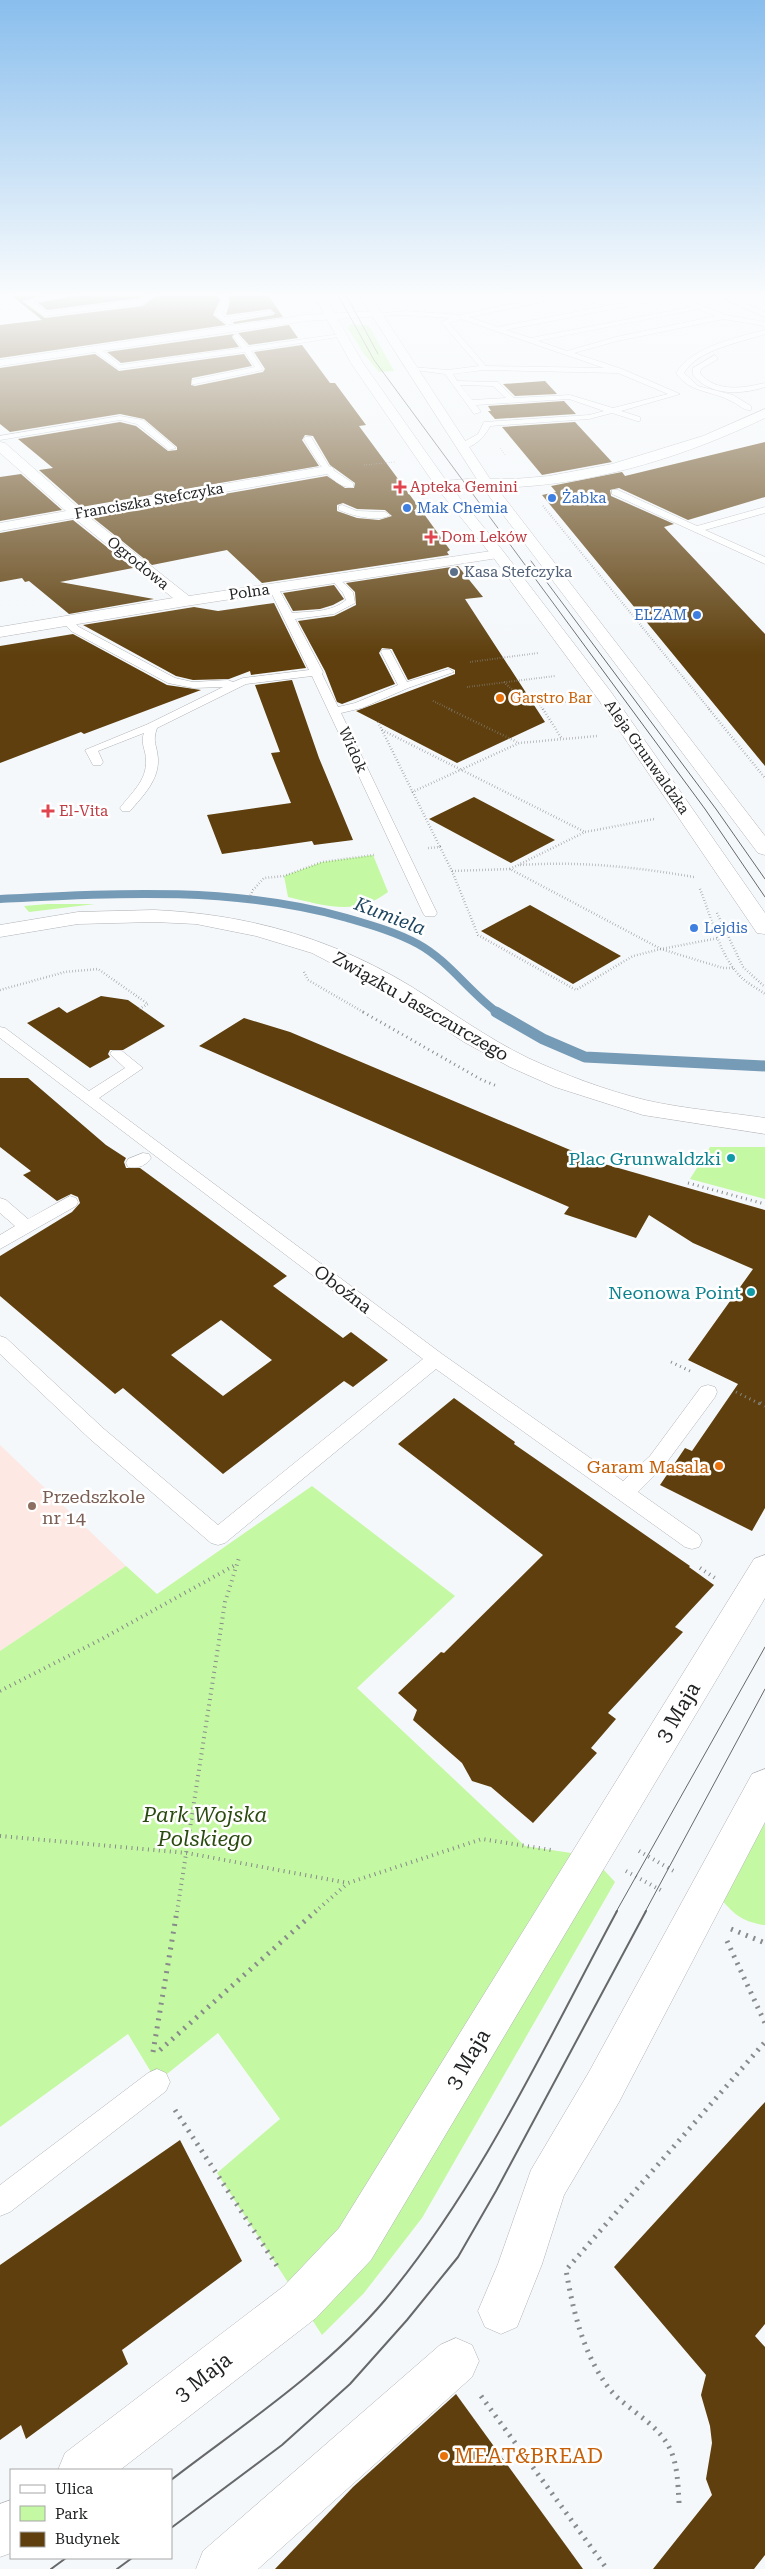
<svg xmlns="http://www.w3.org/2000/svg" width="765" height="2569" font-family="'Roboto Serif',serif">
  <rect width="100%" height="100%" fill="#f5f8fb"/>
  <path fill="#fde8e3" d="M0 1445 126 1566 0 1651Z"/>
  <g fill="#c4f8a2">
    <path d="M351 324 369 326 394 371 379 372 364 354 348 328Z"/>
    <path d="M373 855 388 892C356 917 323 905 288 897L284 876 322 862Z"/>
    <path d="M48 904H95L29 912 24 906Z"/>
    <path d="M710 1147H765V1199L690 1179Z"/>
    <path d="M312 1486 455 1596 357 1688 525 1846 591 1856 615 1882 422 2218 364 2293 322 2335 217 2173 280 2119 218 2033 157 2082 128 2034 0 2127V1651L126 1566 157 1594Z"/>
    <path d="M765 1816V1925H764C744 1922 734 1915 722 1900Z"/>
  </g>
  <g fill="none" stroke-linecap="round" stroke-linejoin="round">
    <path stroke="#769bb6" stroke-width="8" d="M0 899C116 893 234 886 347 918 371 925 396 932 418 944 449 961 469 992 498 1013"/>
    <path stroke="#769bb6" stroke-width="11" d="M496 1012 543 1039 585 1057 765 1066"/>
  </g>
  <g fill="#5e3f0d" fill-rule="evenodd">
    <path d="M11 295H43L22 301 45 318 143 306 157 295H217L220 300 213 315 226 325 0 358V325L42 320Z"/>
    <path d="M79 295H144L140 298 47 310 38 303Z"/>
    <path d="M228 295H268L283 317 234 324 233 322 273 315 275 313 270 309 226 315 230 301Z"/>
    <path d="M289 325 298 338 249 345 238 333Z"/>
    <path d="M234 334 232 337 239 347 121 363 107 352Z"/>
    <path d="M302 345 330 383H335L366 425 359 426 418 506 414 511 424 514 450 550 447 552 449 555 262 583 227 550 152 565 92 517 327 476 345 488H354L355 483 330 465 313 436 305 435 302 440 319 466 81 507 39 470 53 468 18 439 120 422 136 426 168 451 177 450V447L144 419 120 414 10 432 0 424V368L95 354 119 371 244 354 252 366 192 378 191 385 195 386 263 372 265 369 254 352ZM343 503 357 509 385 510 392 516 379 520 357 518 337 511V505Z"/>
    <path d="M545 381 557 394 515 396 503 384Z"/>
    <path d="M564 401 576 414 495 419 488 411H491L488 406Z"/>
    <path d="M575 422 612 462 542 475 502 427Z"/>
    <path d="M765 442V497L688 520 619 488 610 490 611 496 674 524 664 527 765 634V766L542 495 556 492 551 486 622 472 625 476Z"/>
    <path d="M21 474 62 510 0 521V477Z"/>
    <path d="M73 520 133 568 60 582 154 599 69 614 29 581 25 582 22 578 0 582V533Z"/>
    <path d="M458 566 483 597 465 599 545 722 457 763 356 711 455 674V670L448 667 408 680 392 649 382 648 379 653 395 684 342 704 337 702 325 671 298 621 334 616 356 605 355 592 346 583Z"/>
    <path d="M334 585 344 599 333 605 320 609 293 611 283 593Z"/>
    <path d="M274 603 306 668 251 675 250 671 229 679 193 680 176 676 83 625 194 607 218 611Z"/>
    <path d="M73 634 167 685 201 690 84 734 81 732 0 763V646Z"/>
    <path d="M292 680 319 758 353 840 314 845 312 841 222 854 207 815 291 803 271 753 280 752 255 685Z"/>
    <path d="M474 797 555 840 511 863 429 819Z"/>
    <path d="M530 905 621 956 573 984 481 931Z"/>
    <path d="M101 996 128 1000 165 1026 123 1050H110L108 1054 110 1057 90 1068 27 1023 59 1007 67 1013Z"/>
    <path d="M244 1018 290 1032 601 1163 765 1210V1508L752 1531 660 1485 685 1448 692 1451 738 1384 688 1360 753 1269 693 1243 649 1215 636 1238 564 1214 569 1207 199 1046Z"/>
    <path d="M0 1078H28L106 1145 126 1158 124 1162 126 1168H140L287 1276 273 1286 343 1338 351 1332 388 1360 353 1387 344 1381 223 1474 123 1388 115 1394 0 1296V1256L72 1212 80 1203 78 1197 71 1194 57 1201 23 1175 31 1171 0 1147ZM221 1320 272 1360 223 1396 171 1355Z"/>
    <path d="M454 1398 515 1442 514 1444 690 1566 689 1567 714 1585 675 1627 683 1632 608 1713 616 1719 591 1748 597 1753 533 1823 491 1787 472 1781 462 1763 413 1720 417 1710 398 1693 441 1652 444 1653 543 1555 398 1444Z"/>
    <path d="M765 2102V2324L755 2336 765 2347V2555L754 2569H653L712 2495 706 2479 712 2443 710 2426 701 2395 706 2375 614 2267Z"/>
    <path d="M180 2140 242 2261 122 2350 128 2364 26 2439 21 2425 0 2440V2265Z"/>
    <path d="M456 2394 583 2569H275L353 2487Z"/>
  </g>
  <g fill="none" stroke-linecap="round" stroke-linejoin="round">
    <defs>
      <g id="service">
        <path d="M55 295H77L33 302 46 312 141 300 147 295H155L143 304 45 316 24 301Z"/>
        <path d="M219 295H226L228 300 222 314 225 317 270 311 273 313 231 320 232 324H228L215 315 222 300Z"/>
        <path d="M552 295H570L610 303 607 305 560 298 469 317 498 327 662 295H675L726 315 765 322V326L724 319 617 341 574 353 622 369 680 394 621 411 640 417V421H637L612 413 589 419 490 426C485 437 472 450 458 449V445L478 434 484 422 589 415 604 411 569 399 476 405 481 412 474 414 445 374 408 369 412 367 448 370 479 366 441 322 450 318 406 315 377 316 374 314 406 311 461 315ZM669 298 691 307 531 338 506 330ZM698 309 716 316 616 337 567 351 538 341ZM461 319 604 368 486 366 449 323ZM484 370 618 373 668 394 613 408 570 395 514 398 498 382 457 381 453 374ZM460 385 493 386 506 398 472 400Z"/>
        <path d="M716 295H726L765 312V317Z"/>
        <path d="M765 330V334C740 343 698 349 684 373L698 386 733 395 751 406V410C743 411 737 403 729 400 709 390 690 393 676 373 693 346 736 338 765 330Z"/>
        <path d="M237 334 248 347 340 334 344 336 251 351 263 370 195 384H192V380L255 367 245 352 119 369 91 349 98 347 120 365 242 348 233 336Z"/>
        <path d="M715 355 718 359 701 369 700 373C716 393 743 388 765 383V387C741 395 710 396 693 375V368Z"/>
        <path d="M120 416 143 420 176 448 169 450 137 424 120 420 0 440V436Z"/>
        <path d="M305 437H311L330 468 353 483V487C332 490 313 454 304 439Z"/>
        <path d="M612 490H618L697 526 765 507V513L705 530 765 557V564L612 494Z"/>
        <path d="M460 503 464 506 463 508 421 513 416 510 421 507Z"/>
        <path d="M342 505 357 511 385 512 390 515C379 523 350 515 339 510V506Z"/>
        <path d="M336 576 353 592 355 603 334 614 295 619 323 672 322 674 338 707 355 703 398 685 381 652 382 650H390L407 682 449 669 454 672 408 688 362 708 341 713 437 913 435 916H425L423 913 312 676 246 684 157 728C152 743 157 744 158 759 159 780 143 796 130 811H122L120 808C131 793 147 781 146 760 146 750 140 743 144 733L98 751 103 762 101 765H93L85 750 148 724 223 687 193 688 168 683 71 631 62 621 63 619H71L79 627 175 678 193 682 228 680 233 682 243 678 309 670 269 588 277 586 292 613C310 611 331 613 346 600L343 593 331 579Z"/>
        <path d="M0 1027 5 1028 89 1091 125 1068 110 1054 112 1051H122L143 1068 99 1098 442 1354 623 1481 650 1456 701 1387 708 1385 715 1387 717 1392 715 1397 664 1466 638 1492 699 1535 702 1541 699 1547 692 1549 685 1547 436 1369 225 1543 218 1545 211 1543 90 1439 0 1354V1336L6 1338 104 1429 218 1525 423 1359 0 1038Z"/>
        <path d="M143 1153 149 1154 151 1158C146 1166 137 1169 128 1167L126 1163 128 1159Z"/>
        <path d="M70 1196 76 1198 78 1202 76 1206 0 1249V1235L15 1226 0 1213V1198L6 1200 28 1219Z"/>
        <path d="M157 2069 166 2073 170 2082 166 2091 10 2212 0 2216V2185L148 2073Z"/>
      </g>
      <g id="pedestrian">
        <path d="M765 1555V1598L371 2260 316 2318 120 2470H58L65 2453 284 2286 339 2228 754 1559Z"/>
        <path d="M765 1769V1822L619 2102 564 2195 542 2264 517 2327 501 2334 485 2327 478 2311 498 2264 531 2170 589 2072 752 1774Z"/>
        <path d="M456 2338 472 2345 479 2361 472 2377 258 2569H196L203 2551 440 2345Z"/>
        <path d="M11 2500V2553L0 2557V2504Z"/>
      </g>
      <path id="minor" d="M0 442 5 443 80 509 327 466 332 467 334 470 327 474 88 516 189 596 498 550 505 554 498 558 186 606 0 637V627L173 598 74 518 0 531V523L66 511 0 453Z"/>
      <g id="tertiary">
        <path d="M377 311 381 312V316L306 321 0 366V360L306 315Z"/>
        <path d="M765 409V418C688 455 603 482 517 487 504 488 492 486 479 486 468 487 442 494 435 485L442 481 468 479H514L549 476 612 464 703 436Z"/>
        <path d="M154 910C247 914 332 938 412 987 450 1011 487 1038 528 1058 565 1075 605 1090 645 1100 684 1109 726 1112 765 1118V1134L643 1115 555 1087 510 1067 464 1042 394 996 312 953 256 936 196 924 154 922 78 924 0 937V925L78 912Z"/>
      </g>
      <g id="secondary">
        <path d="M314 295H324L363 363 447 482 503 551 611 692 765 913V934L757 933 598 699 493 557 437 488 351 363Z"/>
        <path d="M359 295H370L490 479 765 836V855L758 853 480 484Z"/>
      </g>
    </defs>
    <use href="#service" stroke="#b0b2b6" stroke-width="1"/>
    <use href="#pedestrian" stroke="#b0b2b6" stroke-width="1"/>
    <use href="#minor" stroke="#b0b2b6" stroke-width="1"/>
    <use href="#tertiary" stroke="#b0b2b6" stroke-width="1"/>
    <use href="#secondary" stroke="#b0b2b6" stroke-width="1"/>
    <g stroke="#888a8c" stroke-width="1" stroke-dasharray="0.5 2" stroke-linecap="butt">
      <path d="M500 448 506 456"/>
      <path d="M364 465 395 462"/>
    </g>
    <g stroke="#888a8c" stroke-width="2" stroke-dasharray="0.5 2" stroke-linecap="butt">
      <path d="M543 506 710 710"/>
      <path d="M470 662 538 653"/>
      <path d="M504 682C525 703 544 705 573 701"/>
      <path d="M467 687 555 676"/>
      <path d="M433 701 452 710"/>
      <path d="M540 705 543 710"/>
    </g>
    <g stroke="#888a8c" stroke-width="2.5" stroke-dasharray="0.5 2.5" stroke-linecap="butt">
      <path d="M449 709 519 743"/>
      <path d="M543 709 562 739"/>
      <path d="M709 709 765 778"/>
      <path d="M378 722 440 847"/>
      <path d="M382 730 585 832"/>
      <path d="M412 792 519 743 597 736"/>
      <path d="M428 848 440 847 452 871 510 869 661 949 719 938"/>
      <path d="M520 865C579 861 636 867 694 877"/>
      <path d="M510 869 585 832 654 819"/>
      <path d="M452 871 478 935 576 990 633 956 661 949 723 968H733"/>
      <path d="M700 889C712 918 718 952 739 975 746 983 757 988 765 994"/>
      <path d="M248 901 253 890 264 878 284 876 322 862 374 855"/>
      <path d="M717 913 743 967 765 987"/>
      <path d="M304 972 308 980 365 1013"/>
      <path d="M0 990 65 972 98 969 148 1004 139 1009"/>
    </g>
    <g stroke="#888a8c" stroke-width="3" stroke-dasharray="1 4" stroke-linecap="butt">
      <path d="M363 1012 482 1080 497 1086"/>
      <path d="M688 1183 765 1204"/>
      <path d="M671 1362 690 1371"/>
      <path d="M736 1392 762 1405"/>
    </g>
    <g stroke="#888a8c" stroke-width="4" stroke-dasharray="1 4.5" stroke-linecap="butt">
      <path d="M760 1403 765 1406"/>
      <path d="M700 1568 718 1580"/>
      <path d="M0 1691 100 1640 237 1564"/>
      <path d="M0 1836 187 1853 348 1883 482 1839 551 1850"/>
      <path d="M639 1851 677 1873"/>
      <path d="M626 1871 664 1892"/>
      <path d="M177 1912 225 1602 239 1558"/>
      <path d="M315 1912 348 1883"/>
    </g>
    <g stroke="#888a8c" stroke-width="5" stroke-dasharray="2 6" stroke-linecap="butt">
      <path d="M731 1929 765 1943"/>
      <path d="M727 1941 765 2023"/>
      <path d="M160 2050 316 1911"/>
      <path d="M153 2052 177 1911"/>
      <path d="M175 2110 277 2266"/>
      <path d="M481 2396 607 2569"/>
      <path d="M679 2503C677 2460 675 2442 639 2415 628 2406 616 2398 608 2387 583 2353 573 2311 566 2270L765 2042"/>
    </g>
    <use href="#service" fill="#fff" fill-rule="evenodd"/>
    <use href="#pedestrian" fill="#fff" fill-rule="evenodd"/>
    <use href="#minor" fill="#fff" fill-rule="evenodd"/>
    <use href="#tertiary" fill="#fff" fill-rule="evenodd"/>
    <use href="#secondary" fill="#fff" fill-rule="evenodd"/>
    <g stroke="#666869" stroke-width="1">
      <path d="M338 295 374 360 705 809 765 897"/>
      <path d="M346 295 378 354"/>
      <path d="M531 561 716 809 765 879"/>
      <path d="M616 1912 765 1647"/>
      <path d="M645 1912 765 1689"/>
    </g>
    <g stroke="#666869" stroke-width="2">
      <path d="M171 2480C244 2424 325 2371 385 2300 481 2185 546 2043 617 1911"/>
      <path d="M171 2528 282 2445 350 2384 407 2320 458 2257 496 2191 646 1911"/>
      <path d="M51 2569 66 2558"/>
      <path d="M117 2569 132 2558"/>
    </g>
  </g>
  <linearGradient id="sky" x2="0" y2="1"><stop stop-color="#89beed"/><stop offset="0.45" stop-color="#fafcfd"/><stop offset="1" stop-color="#fafcfd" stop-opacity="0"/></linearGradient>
  <rect width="765" height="655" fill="url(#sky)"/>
  <g fill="#e0444e" stroke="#fff" stroke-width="2">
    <path d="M397.5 479.5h5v5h5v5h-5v5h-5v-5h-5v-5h5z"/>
    <path d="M428.5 529.5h5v5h5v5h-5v5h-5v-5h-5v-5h5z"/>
    <path d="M45.5 803.5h5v5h5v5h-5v5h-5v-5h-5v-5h5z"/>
  </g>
  <g fill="#3f7fe0" stroke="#fff" stroke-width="2">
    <circle cx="552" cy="498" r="5"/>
    <circle cx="407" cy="508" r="5"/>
    <circle cx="697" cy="615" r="5"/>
    <circle cx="694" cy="928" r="5"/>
  </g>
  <circle fill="#5c6f8a" stroke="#fff" stroke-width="2" cx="454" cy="572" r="5"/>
  <g fill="#e8710a" stroke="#fff" stroke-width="2">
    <circle cx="500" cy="698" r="5"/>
    <circle cx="719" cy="1466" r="5"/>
    <circle cx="444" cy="2456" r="5"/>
  </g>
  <g fill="#0f9aa8" stroke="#fff" stroke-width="2">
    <circle cx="731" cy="1158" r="5"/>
    <circle cx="751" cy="1292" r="5"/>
  </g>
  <circle fill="#8d6e63" stroke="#fff" stroke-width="2" cx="32" cy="1506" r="5"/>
  <g text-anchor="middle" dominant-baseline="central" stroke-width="5" stroke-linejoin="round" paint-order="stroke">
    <g font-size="15" fill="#be3a42" stroke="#fff" text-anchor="start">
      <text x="410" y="487">Apteka Gemini</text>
      <text x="441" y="537">Dom Leków</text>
      <text x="59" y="811">El-Vita</text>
    </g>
    <g font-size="15" fill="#366cbe" stroke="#fff" text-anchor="start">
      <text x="562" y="498">Żabka</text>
      <text x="417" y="508">Mak Chemia</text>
      <text x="687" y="615" text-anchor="end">ELZAM</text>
      <text x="704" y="928">Lejdis</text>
    </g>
    <g font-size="15" fill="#222324" stroke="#fff">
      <text transform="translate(149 501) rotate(-10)">Franciszka Stefczyka</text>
      <text transform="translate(138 563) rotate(39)">Ogrodowa</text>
      <text transform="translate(249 592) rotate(-8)">Polna</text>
      <text transform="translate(353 750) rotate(66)">Widok</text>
      <text transform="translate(647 757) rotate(55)">Aleja Grunwaldzka</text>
    </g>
    <g font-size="15" fill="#4e5e75" stroke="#fff" text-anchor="start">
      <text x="464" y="572">Kasa Stefczyka</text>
    </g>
    <g font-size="15" fill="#c56008" stroke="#fff" text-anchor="start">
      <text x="510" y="698">Garstro Bar</text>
    </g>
    <g font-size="18" fill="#222324" stroke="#fff">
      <text transform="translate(421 1006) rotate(30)">Związku Jaszczurczego</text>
      <text transform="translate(343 1289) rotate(37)">Oboźna</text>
    </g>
    <g font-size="18" fill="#0d838f" stroke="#fff" text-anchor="end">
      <text x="721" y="1158">Plac Grunwaldzki</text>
      <text x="741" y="1292">Neonowa Point</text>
    </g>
    <g font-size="18" fill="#c56008" stroke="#fff" text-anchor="end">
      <text x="709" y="1466">Garam Masala</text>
    </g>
    <g font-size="18" fill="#785e54" stroke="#fff" text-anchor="start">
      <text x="42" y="1496">Przedszkole<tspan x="42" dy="21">nr 14</tspan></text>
    </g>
    <g font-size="19" font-style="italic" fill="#1f4660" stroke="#fff">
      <text transform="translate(390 916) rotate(21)">Kumiela</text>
    </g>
    <g font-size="21" fill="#222324" stroke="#fff">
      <text transform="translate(678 1712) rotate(-59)">3 Maja</text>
      <text transform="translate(468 2059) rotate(-59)">3 Maja</text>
      <text transform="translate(203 2377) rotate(-38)">3 Maja</text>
    </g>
    <g font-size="21" font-style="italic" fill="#2a4a0f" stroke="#fff">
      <text x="205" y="1815">Park Wojska<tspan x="205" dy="24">Polskiego</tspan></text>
    </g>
    <g font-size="21" fill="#c56008" stroke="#fff" text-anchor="start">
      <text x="454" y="2456">MEAT&amp;BREAD</text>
    </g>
  </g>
  <rect x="10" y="2469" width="162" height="90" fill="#ffffff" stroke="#a7a7a7"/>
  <rect x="20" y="2485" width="25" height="8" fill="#ffffff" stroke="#a7a7a7"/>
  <text x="55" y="2494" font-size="15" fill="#222324">Ulica</text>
  <rect x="20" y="2506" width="25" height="15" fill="#c4f8a2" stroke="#a7a7a7"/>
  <text x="55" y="2519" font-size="15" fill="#222324">Park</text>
  <rect x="20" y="2532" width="25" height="15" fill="#5e3f0d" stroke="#a7a7a7"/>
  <text x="55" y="2544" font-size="15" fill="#222324">Budynek</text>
</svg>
